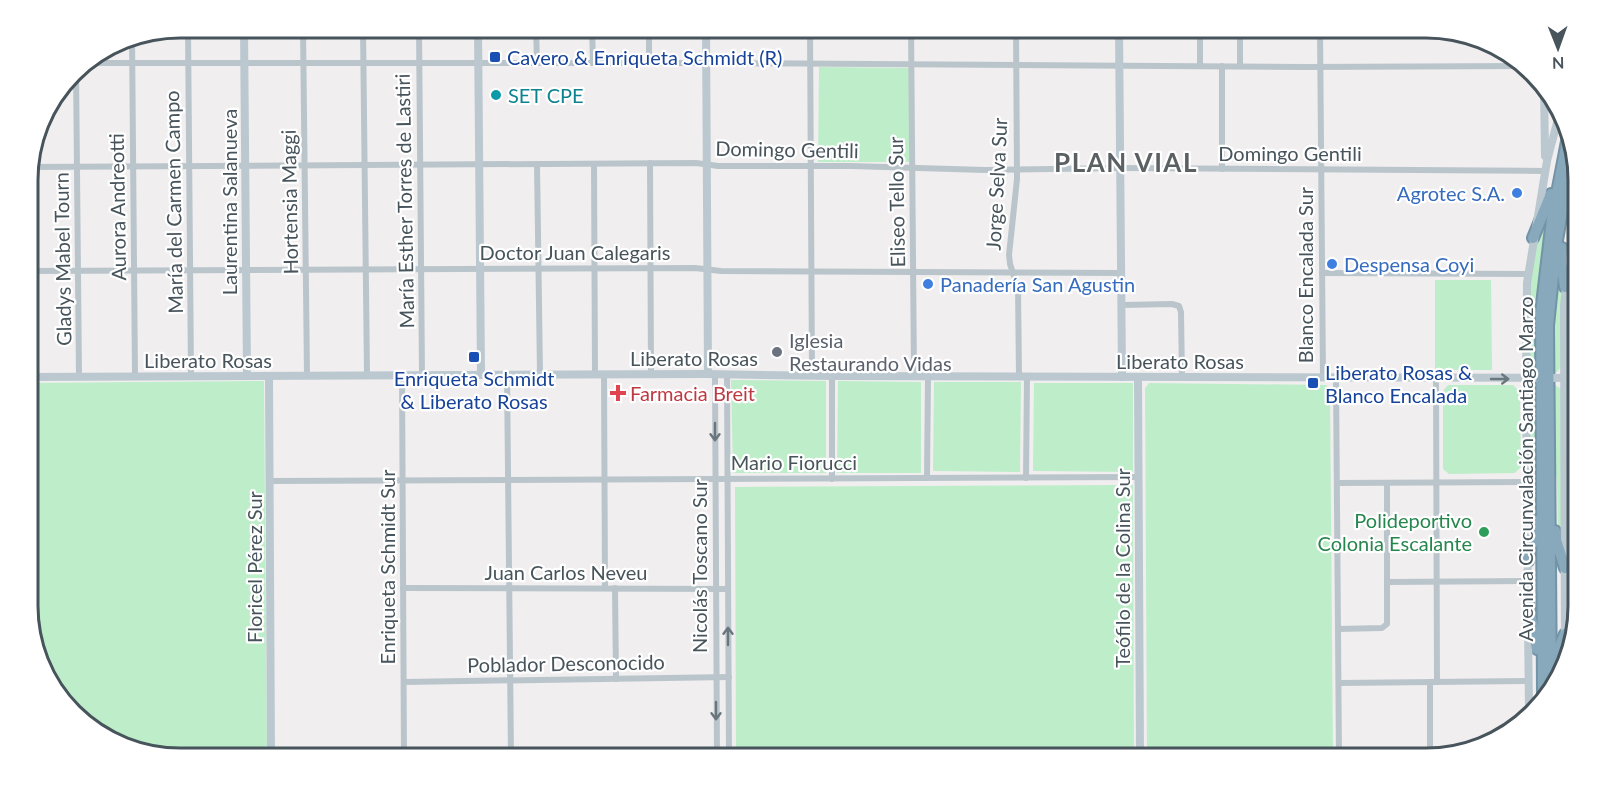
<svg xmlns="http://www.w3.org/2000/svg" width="1606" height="785" font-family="Lato,sans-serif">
  <rect width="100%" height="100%" fill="#f1eeef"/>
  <g fill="#beedca">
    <path d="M819 67 910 68 909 162H818Z"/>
    <path d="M1549 210 1537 372 1536 373 1530 369 1529 291 1535 247Z"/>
    <path d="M1559 263 1561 296V367L1557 372 1553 373 1552 318Z"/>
    <path d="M1435 280H1491L1492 370H1435Z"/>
    <path d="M731 380 826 381V473H733Z"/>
    <path d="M264 381 267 758H180L112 742 58 698 28 626V383Z"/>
    <path d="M838 381 921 382V473H837Z"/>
    <path d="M934 382H1021L1020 472 933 471Z"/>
    <path d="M1034 383H1133V472L1033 471Z"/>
    <path d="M1149 383 1326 385 1330 388 1333 758H1147L1145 388Z"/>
    <path d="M1534 384 1537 385 1538 432 1533 475V518L1531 530 1530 386Z"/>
    <path d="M1554 384 1561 389V544L1558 533 1557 483 1553 440V385Z"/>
    <path d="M1448 385H1513L1520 392 1521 467 1515 473 1449 474 1443 469V391Z"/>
    <path d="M1133 485 1134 758H736L735 487Z"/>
  </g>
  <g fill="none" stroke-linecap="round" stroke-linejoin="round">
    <defs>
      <g id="highway">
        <path d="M1533 238 1551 194"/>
        <path d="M1562 248 1561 262 1565 287"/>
        <path d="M1555 531 1556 540 1565 568"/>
        <path d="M1528 561 1534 536 1536 521"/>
        <path d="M1528 603 1537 649"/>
        <path d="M1557 662 1558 650 1565 634"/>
        <path d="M1551 687 1548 326 1556 246 1573 149"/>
        <path d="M1543 696 1541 313 1552 219 1568 136"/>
      </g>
    </defs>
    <use href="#highway" stroke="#7393a7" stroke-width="14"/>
    <g stroke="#bac5cb" stroke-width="6">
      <path d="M188 27 191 376"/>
      <path d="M303 27 307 376"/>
      <path d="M363 27 367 375"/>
      <path d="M419 27 422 375"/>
      <path d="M536 27 537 63"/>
      <path d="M592 27 593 63"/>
      <path d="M649 27V63"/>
      <path d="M810 27 812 376"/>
      <path d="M911 27 914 376"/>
      <path d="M1016 27 1017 179 1009 255 1010 264 1018 288 1019 377"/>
      <path d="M1200 27V66"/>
      <path d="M1240 27V66"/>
      <path d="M1320 27 1323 378"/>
      <path d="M132 36 135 376"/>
      <path d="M81 63H706L1305 67 1522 66"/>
      <path d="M1222 66V169"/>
      <path d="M76 68 79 377"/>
      <path d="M650 163 651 374"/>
      <path d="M537 164 540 374"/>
      <path d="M594 164 595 374"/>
      <path d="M28 167 696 163 718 166H851L985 170 1121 168 1545 171"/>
      <path d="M28 271 695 268 721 271 1121 273"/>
      <path d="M1322 273 1528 274"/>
      <path d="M1122 305 1172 304 1179 306 1181 312 1182 378"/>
      <path d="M604 374 605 588"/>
      <path d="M715 374 717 758"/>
      <path d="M727 374 729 758"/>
      <path d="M402 375 404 758"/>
      <path d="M507 375 511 758"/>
      <path d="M1336 378 1339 758"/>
      <path d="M1436 379 1437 682"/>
      <path d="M927 478 928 377"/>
      <path d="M1026 478 1027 377"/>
      <path d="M832 479V376"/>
      <path d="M270 481 1139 477"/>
      <path d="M1337 483 1527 482"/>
      <path d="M1565 517H1579"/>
      <path d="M1388 582 1528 581"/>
      <path d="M403 588 728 589"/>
      <path d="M615 588 616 679"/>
      <path d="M1338 629 1382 628 1387 624V483"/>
      <path d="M404 682 729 677"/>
      <path d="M1430 682V758"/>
      <path d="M1339 683 1529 681"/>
    </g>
    <g stroke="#bbc8d0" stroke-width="8">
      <path d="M244 27 247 376"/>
      <path d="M478 27 481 375"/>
      <path d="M706 27 708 374"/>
      <path d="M1119 27 1122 377"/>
      <path d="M1544 84 1545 156"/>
      <path d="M269 376 271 758"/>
      <path d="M28 377 704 374 832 376 1578 378"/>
      <path d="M1138 377 1140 758"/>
      <path d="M1565 581H1579"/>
      <path d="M1528 607 1526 379 1527 283 1547 161 1559 115"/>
      <path d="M1528 622 1529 712"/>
      <path d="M1565 665 1564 307 1569 256 1578 206"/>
    </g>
    <use href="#highway" stroke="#88a8bc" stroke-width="10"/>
  </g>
  <defs><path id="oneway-shaft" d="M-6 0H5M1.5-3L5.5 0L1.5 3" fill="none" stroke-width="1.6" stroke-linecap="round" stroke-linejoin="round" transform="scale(1.5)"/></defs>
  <use stroke="#6a777e" href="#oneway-shaft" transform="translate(1500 379)"/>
  <g stroke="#6a767d">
    <use href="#oneway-shaft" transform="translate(715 432) rotate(90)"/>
    <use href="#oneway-shaft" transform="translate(728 636) rotate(-90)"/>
    <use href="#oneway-shaft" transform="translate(716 711) rotate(90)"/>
  </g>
  <g fill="#1a4fb4" stroke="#fff" stroke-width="2">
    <rect x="489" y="51" width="12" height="12" rx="3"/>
    <rect x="468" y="351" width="12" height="12" rx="3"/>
    <rect x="1307" y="377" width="12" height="12" rx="3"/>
  </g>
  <circle fill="#0f9aa8" stroke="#fff" stroke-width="2" cx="496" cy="95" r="6"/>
  <g fill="#3f7fe0" stroke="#fff" stroke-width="2">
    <circle cx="1517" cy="193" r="6"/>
    <circle cx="1332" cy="264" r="6"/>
    <circle cx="928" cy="284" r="6"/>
  </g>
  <circle fill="#6b7280" stroke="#fff" stroke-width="2" cx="777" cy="352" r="6"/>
  <path fill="#e0444e" stroke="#fff" stroke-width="2" d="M615 384h6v6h6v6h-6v6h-6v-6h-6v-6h6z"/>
  <circle fill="#2e9e5b" stroke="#fff" stroke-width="2" cx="1484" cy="532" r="6"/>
  <g text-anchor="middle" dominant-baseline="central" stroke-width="4.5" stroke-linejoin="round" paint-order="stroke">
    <g font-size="20" fill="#164399" stroke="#fff" text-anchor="start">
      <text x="507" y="57">Cavero &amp; Enriqueta Schmidt (R)</text>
      <text x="1325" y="372">Liberato Rosas &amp;<tspan x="1325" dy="23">Blanco Encalada</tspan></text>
      <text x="474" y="378" text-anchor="middle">Enriqueta Schmidt<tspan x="474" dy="23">&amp; Liberato Rosas</tspan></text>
    </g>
    <g font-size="20" fill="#0d838f" stroke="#fff" text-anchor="start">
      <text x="508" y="95">SET CPE</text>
    </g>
    <g font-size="20" fill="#47545b" stroke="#fff">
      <text transform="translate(787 149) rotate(1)">Domingo Gentili</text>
      <text x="1290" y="153">Domingo Gentili</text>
      <text transform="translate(996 184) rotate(-87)">Jorge Selva Sur</text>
      <text transform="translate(404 201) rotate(-91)">María Esther Torres de Lastiri</text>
      <text transform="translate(173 202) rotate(-91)">María del Carmen Campo</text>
      <text transform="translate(229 202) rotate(-90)">Laurentina Salanueva</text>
      <text transform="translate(289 202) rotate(-91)">Hortensia Maggi</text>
      <text transform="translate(896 202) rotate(-91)">Eliseo Tello Sur</text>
      <text transform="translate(117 207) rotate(-91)">Aurora Andreotti</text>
      <text x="575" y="252">Doctor Juan Calegaris</text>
      <text transform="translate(62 259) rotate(-91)">Gladys Mabel Tourn</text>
      <text transform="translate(1305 275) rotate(-90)">Blanco Encalada Sur</text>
      <text x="694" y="358">Liberato Rosas</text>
      <text x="208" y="360">Liberato Rosas</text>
      <text x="1180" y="361">Liberato Rosas</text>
      <text x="794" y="462">Mario Fiorucci</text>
      <text transform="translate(1525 469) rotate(-90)">Avenida Circunvalación Santiago Marzo</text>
      <text transform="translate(699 566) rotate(-90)">Nicolás Toscano Sur</text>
      <text transform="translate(254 567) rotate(-90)">Floricel Pérez Sur</text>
      <text transform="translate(387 567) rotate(-90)">Enriqueta Schmidt Sur</text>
      <text transform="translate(1122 568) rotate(-90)">Teófilo de la Colina Sur</text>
      <text x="566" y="572">Juan Carlos Neveu</text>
      <text transform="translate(566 663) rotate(-1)">Poblador Desconocido</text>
    </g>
    <g font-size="20" fill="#366cbe" stroke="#fff" text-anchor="start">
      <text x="1505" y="193" text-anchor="end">Agrotec S.A.</text>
      <text x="1344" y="264">Despensa Coyi</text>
      <text x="940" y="284">Panadería San Agustin</text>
    </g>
    <g font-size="20" fill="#5b616d" stroke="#fff" text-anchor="start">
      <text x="789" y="340">Iglesia<tspan x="789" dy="23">Restaurando Vidas</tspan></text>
    </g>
    <g font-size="20" fill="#be3a42" stroke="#fff" text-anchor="start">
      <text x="630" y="393">Farmacia Breit</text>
    </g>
    <g font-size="20" fill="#27864d" stroke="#fff" text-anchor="end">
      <text x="1472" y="520">Polideportivo<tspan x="1472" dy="23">Colonia Escalante</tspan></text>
    </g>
    <g font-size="26" font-weight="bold" letter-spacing="1.5" fill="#5b6063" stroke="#fff">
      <text x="1126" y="162">PLAN VIAL</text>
    </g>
  </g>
  <path d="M0 0H1606V785H0ZM180 38H1426A142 142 0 0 1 1568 180V606A142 142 0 0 1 1426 748H180A142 142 0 0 1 38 606V180A142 142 0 0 1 180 38Z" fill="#fff" fill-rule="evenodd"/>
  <path fill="none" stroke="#47545b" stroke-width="3" d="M180 38H1426A142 142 0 0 1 1568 180V606A142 142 0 0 1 1426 748H180A142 142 0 0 1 38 606V180A142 142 0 0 1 180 38Z"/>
  <g transform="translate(1558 48) rotate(179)" stroke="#ffffff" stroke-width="4.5" paint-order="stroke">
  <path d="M0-4.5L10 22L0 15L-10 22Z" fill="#47545b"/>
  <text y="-9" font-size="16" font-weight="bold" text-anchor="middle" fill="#47545b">N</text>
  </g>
</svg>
